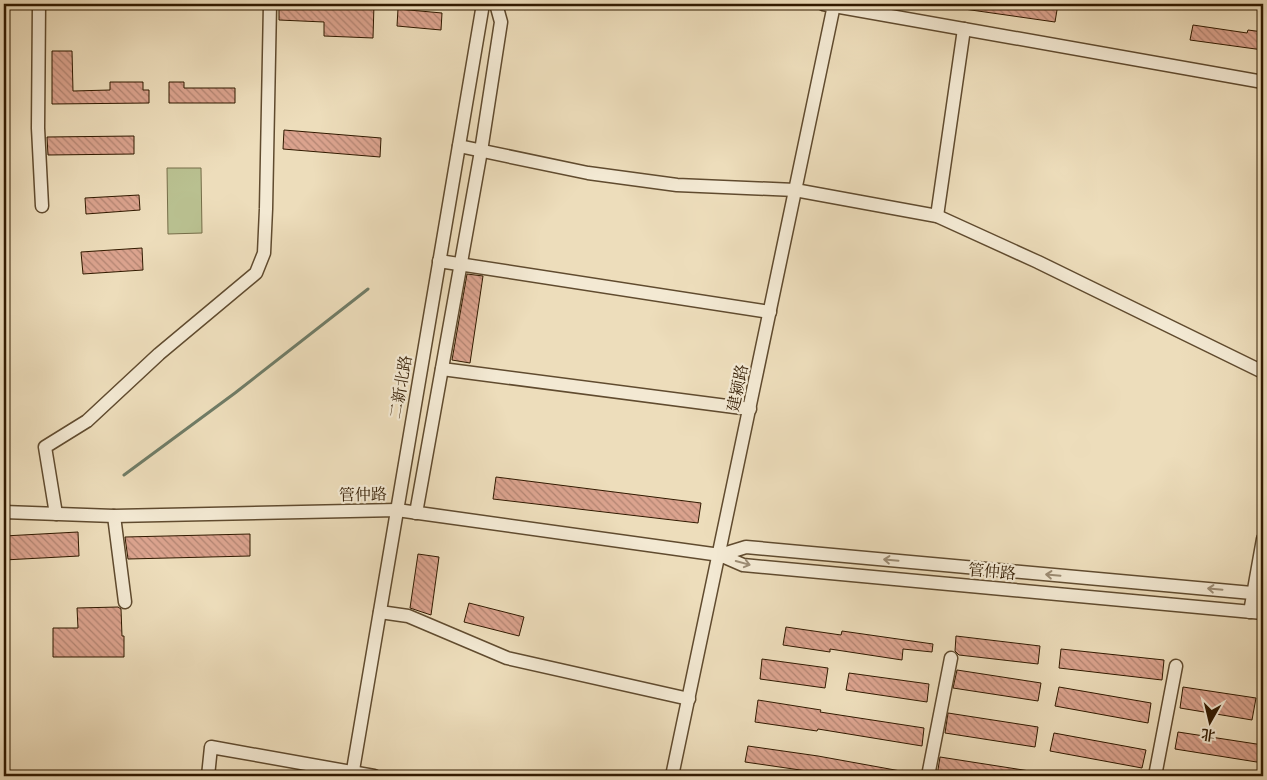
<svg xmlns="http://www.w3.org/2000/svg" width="1267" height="780" font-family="'IM FELL Double Pica','Noto Serif SC',serif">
  <defs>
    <pattern id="building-back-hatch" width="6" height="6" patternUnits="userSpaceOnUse" patternTransform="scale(1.25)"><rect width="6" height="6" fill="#dba38e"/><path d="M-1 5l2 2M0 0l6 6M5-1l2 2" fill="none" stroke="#b28472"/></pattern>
  </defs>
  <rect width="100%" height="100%" fill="#edddbb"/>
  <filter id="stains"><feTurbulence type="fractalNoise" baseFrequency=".004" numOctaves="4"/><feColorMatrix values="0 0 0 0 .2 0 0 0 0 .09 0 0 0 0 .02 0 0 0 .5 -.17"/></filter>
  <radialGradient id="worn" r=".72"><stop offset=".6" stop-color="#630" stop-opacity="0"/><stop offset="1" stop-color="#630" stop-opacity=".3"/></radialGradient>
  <path fill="#b9c090" stroke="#756d48" d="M167 168H201L202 233 168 234Z"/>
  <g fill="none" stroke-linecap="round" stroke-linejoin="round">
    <path stroke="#707c66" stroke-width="3" d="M124 475 235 393 368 289"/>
  </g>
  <g fill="url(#building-back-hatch)" stroke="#311a00">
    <path d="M325 4H374L373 38 324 36V22L279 20V5L325 7Z"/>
    <path d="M965 4H1058L1055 22 964 9Z"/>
    <path d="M398 9 442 13 441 30 397 26Z"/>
    <path d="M1193 25 1247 33 1248 30 1263 32V50L1190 40Z"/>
    <path d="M52 51H72L73 91 110 90V82H143V90H149V103L52 104Z"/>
    <path d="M169 82H184V88H235V103H169Z"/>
    <path d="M284 130 381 138 380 157 283 149Z"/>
    <path d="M134 136V154L48 155 47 137Z"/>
    <path d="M139 195 140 210 86 214 85 198Z"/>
    <path d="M142 248 143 270 83 274 81 252Z"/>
    <path d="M467 274 483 276 470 363 452 360Z"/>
    <path d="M496 477 701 503 698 523 493 499Z"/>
    <path d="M78 532 79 556 4 560V536Z"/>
    <path d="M250 534V556L128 559 125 537Z"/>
    <path d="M418 554 439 557 431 615 410 608Z"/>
    <path d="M469 603 524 617 519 636 464 622Z"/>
    <path d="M118 607 121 609 122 636H124V657H53V628H78L77 608Z"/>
    <path d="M786 627 841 635 842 631 933 644 932 652 903 649 902 660 830 649V652L783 645Z"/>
    <path d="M956 636 1040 646 1038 664 959 655 955 651Z"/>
    <path d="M1061 649 1164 660 1162 680 1059 668Z"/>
    <path d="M762 659 828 668 825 688 760 679Z"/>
    <path d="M957 670 1041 683 1038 701 953 688Z"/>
    <path d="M849 673 929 684 927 702 846 690Z"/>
    <path d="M1059 687 1151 703 1148 723 1055 706Z"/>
    <path d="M1183 687 1256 698 1252 720 1180 708Z"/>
    <path d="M758 700 821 710 820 712 924 728 922 746 818 729 817 731 755 722Z"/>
    <path d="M948 713 1038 727 1035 747 945 733Z"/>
    <path d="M1178 732 1263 745V763L1175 749Z"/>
    <path d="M1054 733 1146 750 1142 768 1050 751Z"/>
    <path d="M748 746 818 756 906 772 905 776H821V773L745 762Z"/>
    <path d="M940 757 1036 772 1035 776H937Z"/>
  </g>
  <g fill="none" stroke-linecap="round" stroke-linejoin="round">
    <defs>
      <g id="minor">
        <path d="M39 4 38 128 42 206"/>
        <path d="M823 4 1263 82"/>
        <path d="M459 146 588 173 677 185 795 190 937 216 1038 262 1263 372"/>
        <path d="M937 216 964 29"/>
        <path d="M439 261 770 312"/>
        <path d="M442 369 750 409"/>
        <path d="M4 512 114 516 397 510 720 555"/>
        <path d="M416 513 481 151 501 22 496 4"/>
        <path d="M56 514 45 447 87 421 159 354 256 273 264 253 266 209 270 4"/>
        <path d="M114 516 125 602"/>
        <path d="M1263 594 746 547 720 555 743 565 1263 613"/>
        <path d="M380 612 408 616 507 658 689 699"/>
        <path d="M1250 612 1263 539"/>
        <path d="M208 776 211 747 374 776"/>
        <path d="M352 776 483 4"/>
        <path d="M672 776 834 5"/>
        <path d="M928 776 951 658"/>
        <path d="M1155 776 1176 666"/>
      </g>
    </defs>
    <use href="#minor" stroke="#604b2f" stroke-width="15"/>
    <use href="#minor" stroke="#f3e9d3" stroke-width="12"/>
  </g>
  <defs><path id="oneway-shaft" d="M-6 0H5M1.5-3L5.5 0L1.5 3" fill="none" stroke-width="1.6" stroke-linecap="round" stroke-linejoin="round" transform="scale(1.25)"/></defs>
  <g stroke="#9c8c74">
    <use href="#oneway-shaft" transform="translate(891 560) rotate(-175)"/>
    <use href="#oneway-shaft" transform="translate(743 563) rotate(15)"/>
    <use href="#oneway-shaft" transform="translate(1053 575) rotate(-175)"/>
    <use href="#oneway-shaft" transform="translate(1215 589) rotate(-175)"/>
  </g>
  <g text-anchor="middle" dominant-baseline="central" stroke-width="4.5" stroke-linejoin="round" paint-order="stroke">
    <g font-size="16" fill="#311a00" stroke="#f3e9d3">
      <text transform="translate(401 387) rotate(-80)">二新北路</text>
      <text transform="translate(738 388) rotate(-78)">建颍路</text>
      <text transform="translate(363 495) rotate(-1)">管仲路</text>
      <text transform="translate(992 572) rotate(5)">管仲路</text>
    </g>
  </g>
  <rect width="1267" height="780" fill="none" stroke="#edddbb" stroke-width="20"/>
  <rect x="5" y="5" width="1257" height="770" fill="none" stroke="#311a00" stroke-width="2.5"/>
  <rect x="10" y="10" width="1247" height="760" fill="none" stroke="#311a00"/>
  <g transform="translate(1210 722) rotate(188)" stroke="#f3e9d3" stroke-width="4" paint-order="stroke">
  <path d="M0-4L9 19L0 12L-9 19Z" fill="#311a00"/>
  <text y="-8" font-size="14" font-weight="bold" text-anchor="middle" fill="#311a00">北</text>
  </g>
  <rect width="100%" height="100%" filter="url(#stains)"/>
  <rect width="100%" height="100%" fill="url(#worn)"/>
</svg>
